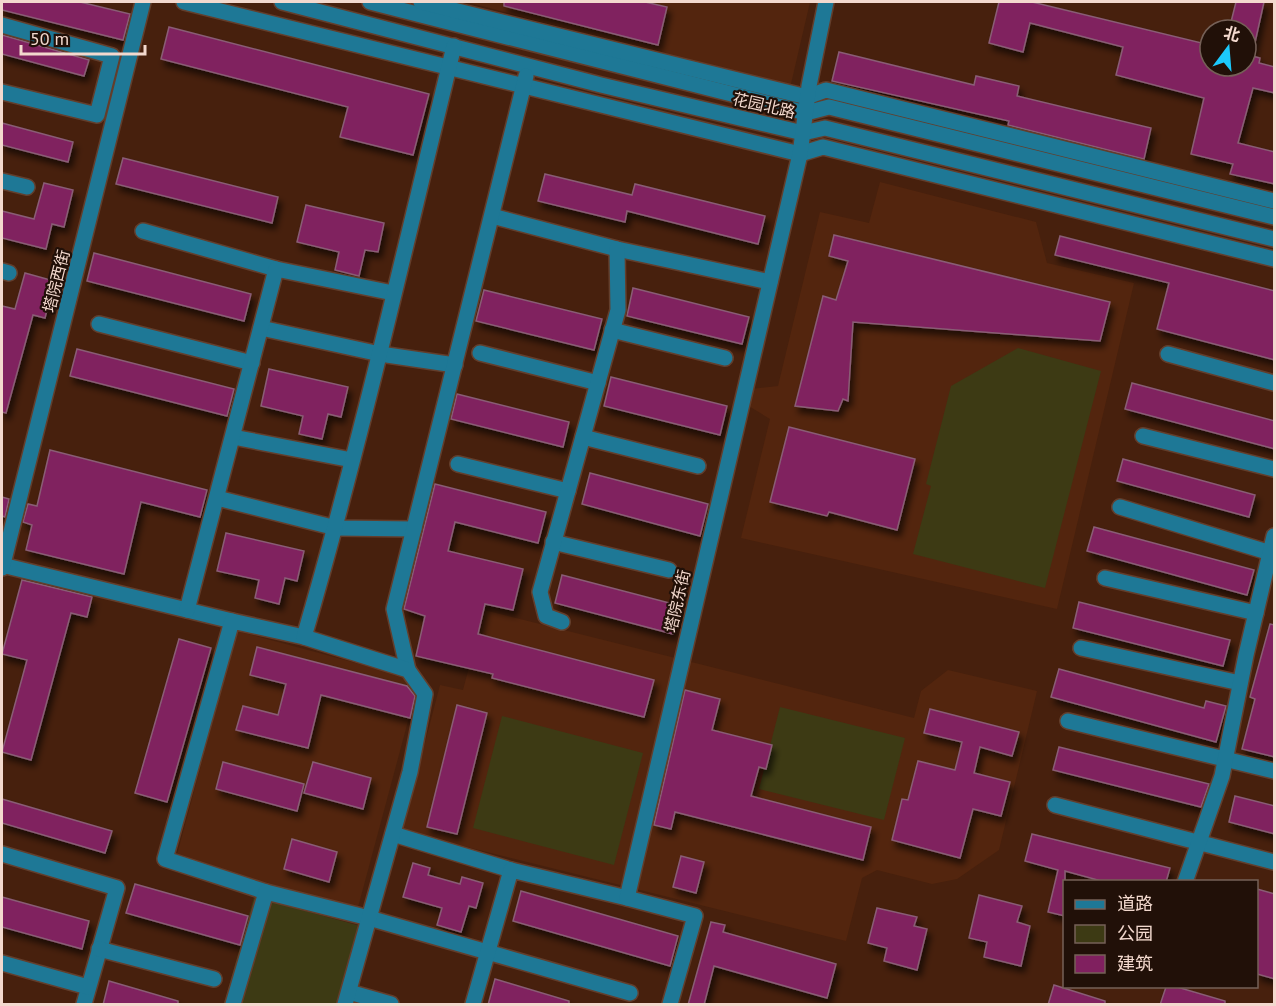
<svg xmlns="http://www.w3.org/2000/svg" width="1276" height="1006" font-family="'PT Sans','Noto Sans SC',sans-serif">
  <defs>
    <filter id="shadow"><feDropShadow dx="3.5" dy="6" stdDeviation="3" flood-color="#0009"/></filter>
  </defs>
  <rect width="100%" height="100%" fill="#47200d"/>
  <g fill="#53250e">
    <path d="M467 2H810L790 88Z"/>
    <path d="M880 182 1036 222 1047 263 1134 283 1057 609 741 538 770 419 747 405 751 389 778 386 820 212 869 223Z"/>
    <path d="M484 610 914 718 921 691 948 670 1037 691 999 850 957 879 932 884 877 870 862 878 846 941 402 831 440 685 463 690Z"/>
    <path d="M237 631 419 680 357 911 175 862Z"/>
  </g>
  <g fill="#3d3a14">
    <path d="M1018 348 1101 371 1045 588 913 554 931 486 926 484 951 386Z"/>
    <path d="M780 707 905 738 884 820 759 789Z"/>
    <path d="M502 716 643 753 614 865 473 828Z"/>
    <path d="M254 897 368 928 346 1004H224Z"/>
  </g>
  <g fill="#80205f" stroke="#895d75" stroke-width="1.5" filter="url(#shadow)">
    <path d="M2 2H80L130 14 123 40 2 10Z"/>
    <path d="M504 2H645L667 7 658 45 504 6Z"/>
    <path d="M999 2H1032L1210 45V66H1246V30H1229L1236 2H1264L1252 56 1260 58 1259 63 1275 67V93L1253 88 1238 143 1275 152V184L1230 174 1233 164 1191 154 1204 98 1116 75 1123 47 1030 23 1023 52 989 43Z"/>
    <path d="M169 27 429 94 413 155 340 137 348 107 161 59Z"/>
    <path d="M2 35 89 60 84 76 2 54Z"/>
    <path d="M839 52 974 85 976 76 1019 86 1017 96 1151 128 1144 159 1008 125 1009 121 832 81Z"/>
    <path d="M2 123 73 142 68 162 2 145Z"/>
    <path d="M123 158 278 197 272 223 116 184Z"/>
    <path d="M545 174 632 195 635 184 765 216 758 244 627 211 625 222 538 201Z"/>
    <path d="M44 183 73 190 64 227 52 224 46 249 2 238V211L34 219Z"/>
    <path d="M306 205 384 223 378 252 365 250 359 276 335 270 339 252 297 242Z"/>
    <path d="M834 235 1110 302 1100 341 853 322 848 401 843 399 838 411 795 406 823 296 836 300 848 261 829 256Z"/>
    <path d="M1060 236 1275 291V360L1157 329 1169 283 1055 255Z"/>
    <path d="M94 253 251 294 244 321 87 281Z"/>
    <path d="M25 273 54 281 45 318 33 315 6 413 2 412V306L15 309Z"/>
    <path d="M633 288 749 317 742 344 627 316Z"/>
    <path d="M484 290 602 319 594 350 476 321Z"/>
    <path d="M77 349 234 389 227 416 70 376Z"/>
    <path d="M269 369 348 387 341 417 328 414 322 439 299 434 303 416 261 406Z"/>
    <path d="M611 377 727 406 720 435 604 406Z"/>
    <path d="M1132 383 1275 421V449L1125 409Z"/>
    <path d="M457 394 569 422 563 447 451 419Z"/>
    <path d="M789 427 915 459 897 530 829 512 827 516 770 502Z"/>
    <path d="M50 450 207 490 200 517 141 502 124 574 26 550 32 525 23 522 28 504 37 506Z"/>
    <path d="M1123 459 1255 495 1249 517 1117 481Z"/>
    <path d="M590 473 708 504 700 536 582 504Z"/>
    <path d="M435 484 546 512 538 543 455 522 448 551 523 569 513 610 485 604 478 634 654 680 644 717 492 678 493 674 416 656 425 616 404 609Z"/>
    <path d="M2 497 9 499 5 517 2 516Z"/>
    <path d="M1094 527 1254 570 1247 595 1087 551Z"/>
    <path d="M226 533 304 551 297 581 285 578 279 604 255 598 259 580 217 571Z"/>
    <path d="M562 575 681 606 673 634 555 603Z"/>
    <path d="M22 580 92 597 87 617 71 613 31 760 2 752 27 660 2 654Z"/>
    <path d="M1079 602 1230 640 1223 666 1073 628Z"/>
    <path d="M1270 624 1275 625V757L1242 749 1255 699 1250 697Z"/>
    <path d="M179 639 211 648 167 802 135 793Z"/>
    <path d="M257 647 407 686 415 696 410 718 321 695 308 748 236 730 243 706 278 715 286 684 250 675Z"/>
    <path d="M1059 669 1204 708 1206 701 1226 706 1216 742 1051 697Z"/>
    <path d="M685 690 720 699 712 730 772 745 766 769 759 767 751 796 871 827 863 860 675 812 671 829 654 825Z"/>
    <path d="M457 705 487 713 457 834 427 827Z"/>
    <path d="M930 709 1019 732 1012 756 980 747 974 773 1010 782 1001 816 973 809 960 858 892 840 902 799 908 800 918 761 955 770 962 742 924 733Z"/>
    <path d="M1059 747 1209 784 1201 807 1053 770Z"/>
    <path d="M223 762 304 784 297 811 216 789Z"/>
    <path d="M313 762 371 778 363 809 304 793Z"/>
    <path d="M1235 796 1275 806V834L1229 822Z"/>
    <path d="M2 799 112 831 105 853 2 823Z"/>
    <path d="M1032 834 1170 868 1166 882H1105L1065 871V916L1048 912 1058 870 1025 861Z"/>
    <path d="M292 839 337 852 329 882 284 869Z"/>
    <path d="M681 856 704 862 696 893 673 887Z"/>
    <path d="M413 863 430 868 428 875 460 884 462 877 483 883 476 908 469 906 461 932 437 925 442 908 403 897Z"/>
    <path d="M135 884 248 916 240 945 126 913Z"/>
    <path d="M1257 889 1275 894V979L1257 974Z"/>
    <path d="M521 891 678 936 670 966 513 921Z"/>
    <path d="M979 895 1022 906 1017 922 1030 926 1021 966 984 957 987 942 969 938Z"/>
    <path d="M2 897 89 921 82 949 2 927Z"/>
    <path d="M877 908 917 917 914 926 927 929 917 970 884 961 887 948 868 943Z"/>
    <path d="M711 922 725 925 723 932 836 964 827 998 714 966 704 1005H688Z"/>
    <path d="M495 979 569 1001V1005H488Z"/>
    <path d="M109 981 178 1001V1005H103Z"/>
    <path d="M1054 985 1105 1001V1005H1048Z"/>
    <path d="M1166 987H1177L1225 1001V1005H1160Z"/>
  </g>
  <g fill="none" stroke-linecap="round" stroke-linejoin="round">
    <defs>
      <g id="minor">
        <path d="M184 2 800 154 823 147 1274 259"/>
        <path d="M282 2 601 85 803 133 825 128 1274 239"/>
        <path d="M370 2 806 113 829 107 1274 217"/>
        <path d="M421 2 807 97 826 90 1274 201"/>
        <path d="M2 25 112 56 97 115 2 92"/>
        <path d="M2 181 27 187"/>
        <path d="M492 216 617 249 770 282"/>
        <path d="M143 231 276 269"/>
        <path d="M2 271 9 273"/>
        <path d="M99 324 252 363"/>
        <path d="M261 328 380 354 455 365"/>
        <path d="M612 330 725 358"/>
        <path d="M480 353 598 383"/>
        <path d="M1168 354 1274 383"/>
        <path d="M1143 436 1274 469"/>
        <path d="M233 437 352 460"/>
        <path d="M583 437 698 466"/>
        <path d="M458 464 568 491"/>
        <path d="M217 498 336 528 414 529"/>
        <path d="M1120 507 1274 554"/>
        <path d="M553 542 669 570"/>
        <path d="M2 565 232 621"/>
        <path d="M2 568 143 2"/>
        <path d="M1105 578 1256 613"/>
        <path d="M187 610 276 269 393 293"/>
        <path d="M562 622 546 616 540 592 618 310 617 249"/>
        <path d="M1081 648 1240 683"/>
        <path d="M408 670 394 609 526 76"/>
        <path d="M1068 721 1274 771"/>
        <path d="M1055 805 1274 862"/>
        <path d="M393 834 511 870"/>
        <path d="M2 854 117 888 84 1004"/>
        <path d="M1185 882 1222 776 1246 655 1274 536"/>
        <path d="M266 892 165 859 232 621 304 637"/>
        <path d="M99 949 214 979"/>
        <path d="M2 963 88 987"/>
        <path d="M349 992 391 1004"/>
        <path d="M233 1004 266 892 369 918 630 993"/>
        <path d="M345 1004 410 772 425 694 408 670 304 637C361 442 406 243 454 46"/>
        <path d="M473 1004 511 870 627 898"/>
        <path d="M670 1004 695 916 627 898 800 154 809 86 826 2"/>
      </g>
    </defs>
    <use href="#minor" stroke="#633e2c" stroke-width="18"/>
    <use href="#minor" stroke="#1e7896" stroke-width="15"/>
  </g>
  <g text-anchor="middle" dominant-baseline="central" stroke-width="4.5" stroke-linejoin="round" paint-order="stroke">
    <g font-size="16" fill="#f3d9ce" stroke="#211008">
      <text transform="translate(764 105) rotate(13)">花园北路</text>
      <text transform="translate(56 281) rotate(-76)">塔院西街</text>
      <text transform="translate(677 601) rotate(-77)">塔院东街</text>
    </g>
  </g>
  <rect width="1276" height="1006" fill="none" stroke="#f3d9ce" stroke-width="6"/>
  <rect x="1063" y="880" width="195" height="108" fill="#211008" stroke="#756057" stroke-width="1.5"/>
  <rect x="1075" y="900" width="30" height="9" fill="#1e7896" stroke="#756057" stroke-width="1.5"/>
  <text x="1117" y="910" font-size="18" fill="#f3d9ce">道路</text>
  <rect x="1075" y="925" width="30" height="18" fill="#3d3a14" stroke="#756057" stroke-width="1.5"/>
  <text x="1117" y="940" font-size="18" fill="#f3d9ce">公园</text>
  <rect x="1075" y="955" width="30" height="18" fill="#80205f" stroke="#756057" stroke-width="1.5"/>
  <text x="1117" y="970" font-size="18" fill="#f3d9ce">建筑</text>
  <g transform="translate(1228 48) rotate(16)"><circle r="28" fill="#211008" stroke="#756057" stroke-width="1.5"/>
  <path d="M0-4.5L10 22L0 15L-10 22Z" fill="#1cc9fc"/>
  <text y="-9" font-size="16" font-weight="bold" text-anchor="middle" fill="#f3d9ce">北</text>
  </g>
  <path d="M21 45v9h124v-9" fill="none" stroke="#f3d9ce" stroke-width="3"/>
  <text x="30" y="45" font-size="18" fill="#f3d9ce" stroke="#211008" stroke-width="4.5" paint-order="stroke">50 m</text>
</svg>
